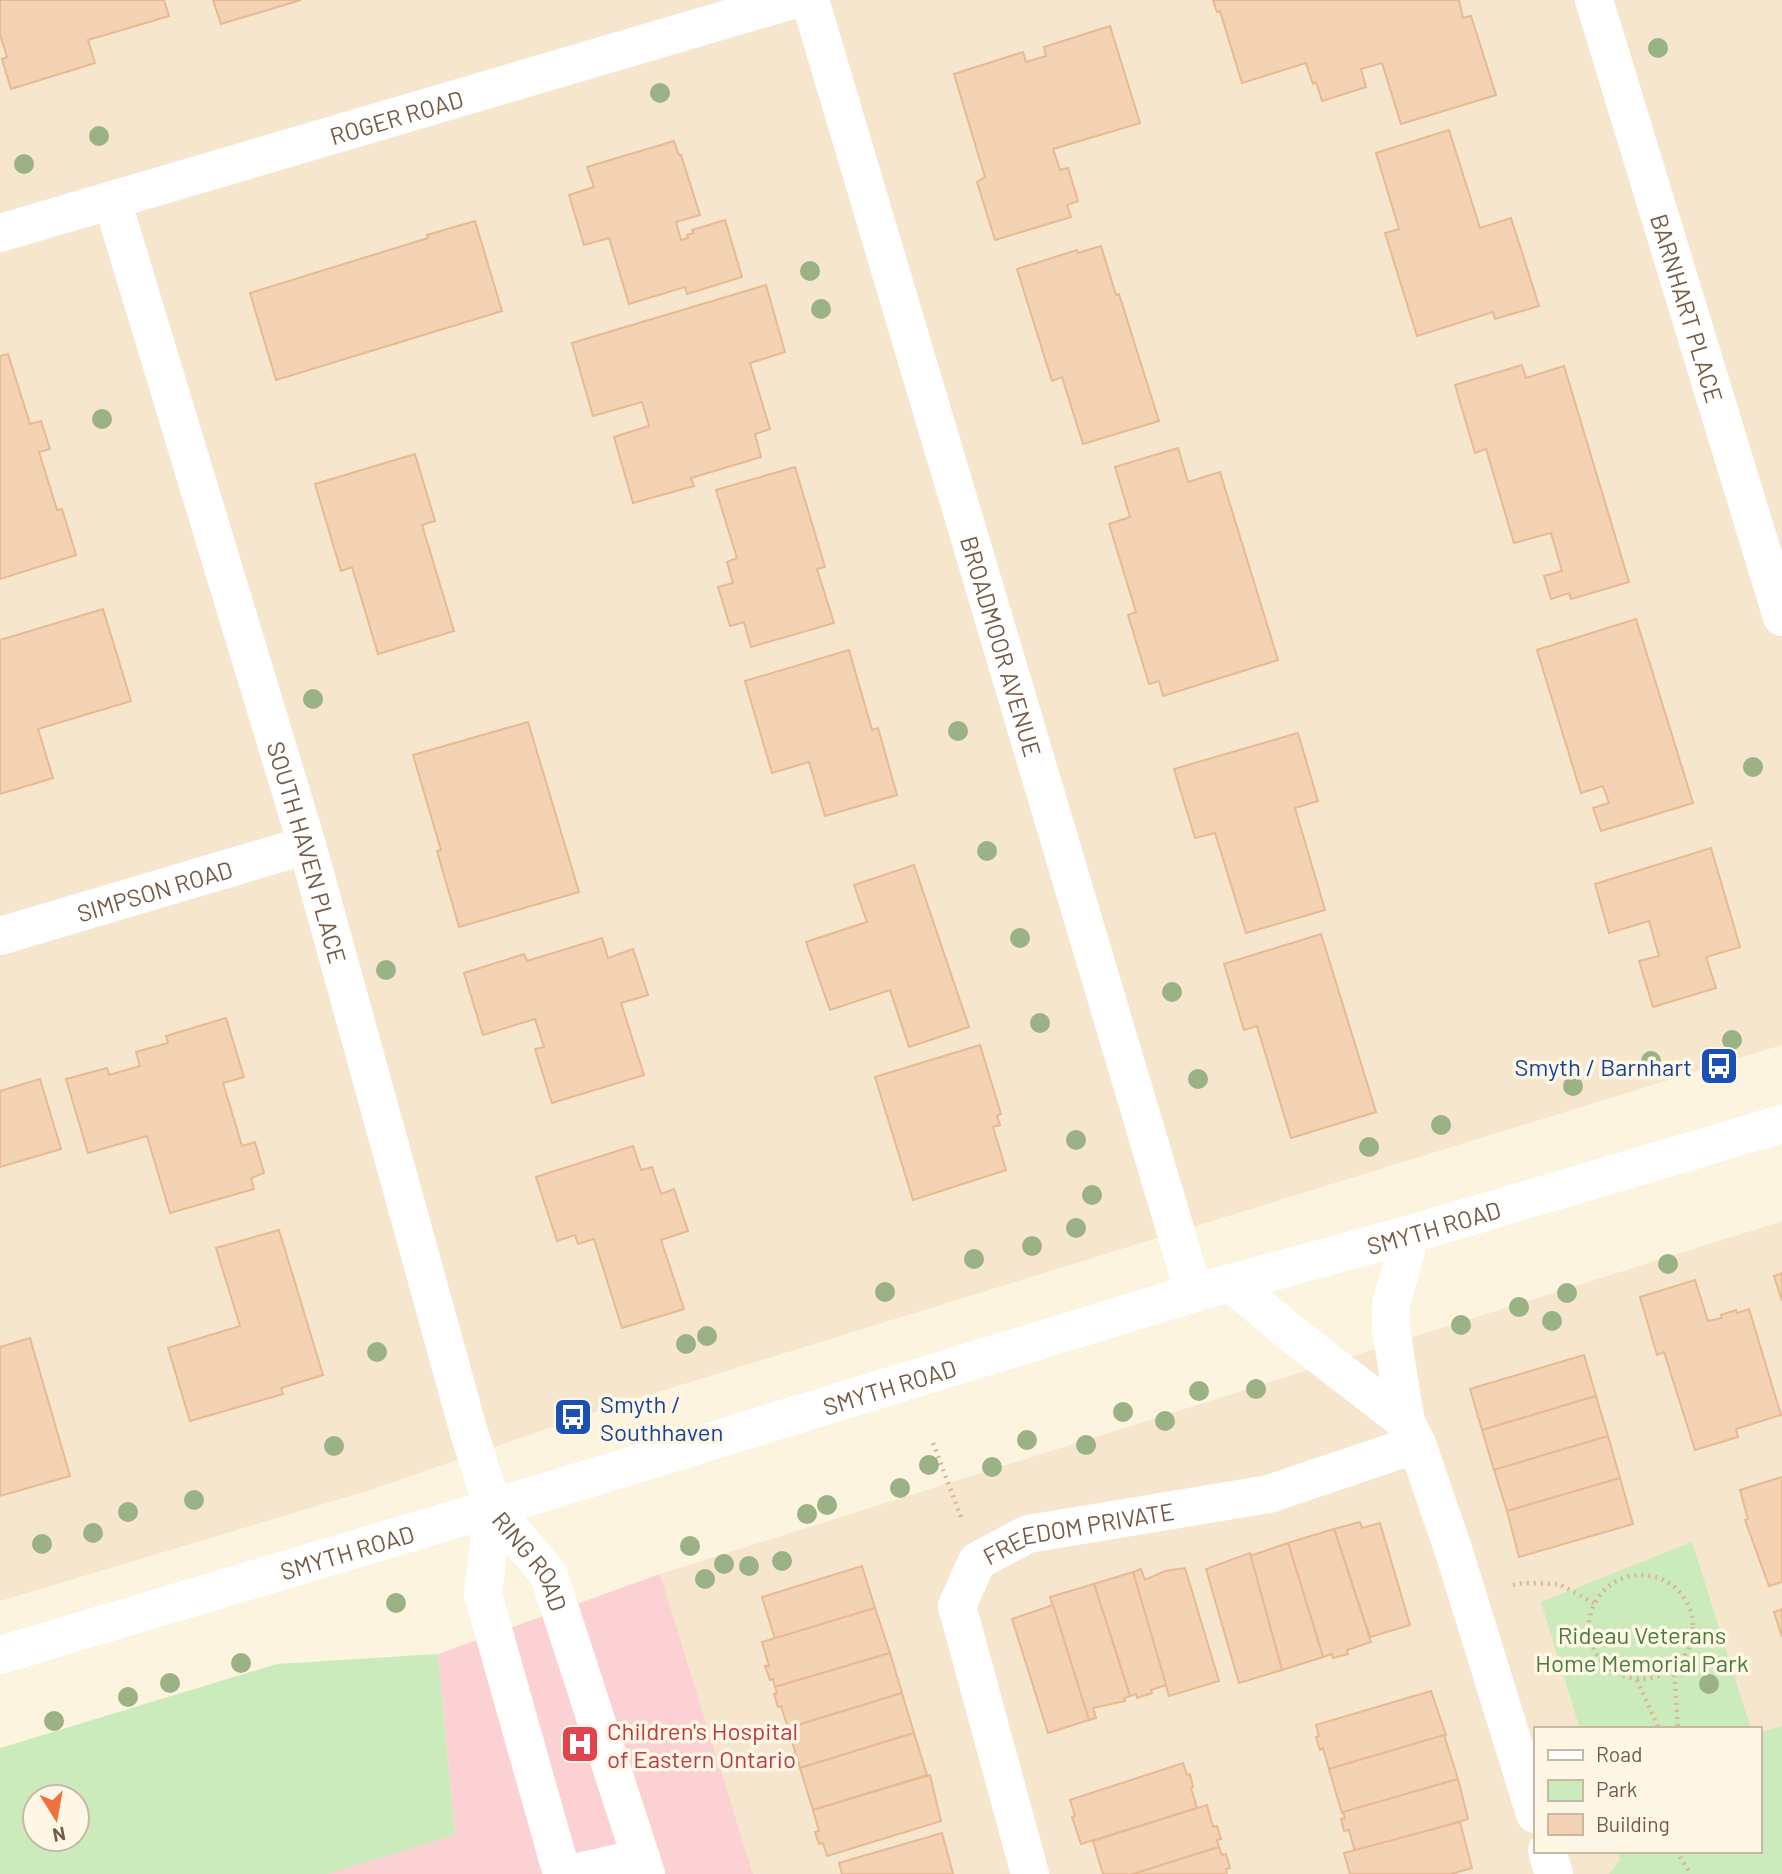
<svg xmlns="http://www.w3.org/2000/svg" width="1782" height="1874" font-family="Barlow,sans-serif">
  <rect width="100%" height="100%" fill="#fdf4df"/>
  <g fill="#f5e6cd" fill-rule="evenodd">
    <path d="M0 0H1782V1045L613 1406 373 1489 0 1601Z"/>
    <path d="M1782 1221V1874H753L660 1574ZM1535 1729H1759V1851H1535Z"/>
  </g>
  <path fill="#fcd1d3" d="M660 1574 753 1874H323L455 1835 438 1654Z"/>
  <g fill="#ccebbd" fill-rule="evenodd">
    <path d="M1692 1542 1751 1729H1580L1541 1602Z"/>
    <path d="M438 1654 455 1835 328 1874H0V1748L277 1664ZM77 1797V1839H35V1797Z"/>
    <path d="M1782 1726V1874H1609L1620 1860 1618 1851H1759V1733Z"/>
  </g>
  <g fill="#f4d3b5" stroke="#e8ba94" stroke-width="2">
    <path d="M0 0H164L169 16 88 40 95 63 11 89 2 59 7 57 0 34Z"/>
    <path d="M213 0H301L221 24Z"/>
    <path d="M1213 0H1459L1463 18 1471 16 1496 95 1401 124 1382 63 1361 69 1366 87 1322 101 1316 82 1313 84 1306 63 1242 83 1220 11 1217 12Z"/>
    <path d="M1110 26 1140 123 1053 149 1060 170 1068 168 1078 201 1067 205 1071 217 995 240 977 182 985 177 954 74 1023 52 1026 62 1046 56 1044 47Z"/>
    <path d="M1449 130 1480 228 1511 218 1539 306 1495 319 1493 312 1417 336 1385 233 1399 229 1376 153Z"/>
    <path d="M674 141 679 155H681L700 215 676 222 681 240 688 238 687 235 694 233 692 230 725 220 742 277 687 294 685 287 629 304 609 238 584 245 569 195 594 187 587 167Z"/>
    <path d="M475 221 502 311 276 380 250 293 428 238 427 235Z"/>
    <path d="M1101 246 1116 295 1119 294 1159 421 1083 444 1062 377 1052 381 1017 269 1077 250 1078 253Z"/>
    <path d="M766 285 785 352 750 363 770 429 755 434 761 457 691 478 694 486 633 503 614 437 649 426 642 402 593 416 572 343Z"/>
    <path d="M8 354 30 424 41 421 50 449 39 452 57 510 62 509 76 555 0 579V356Z"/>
    <path d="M1522 365 1526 378 1564 366 1629 582 1571 599 1569 593 1551 599 1544 576 1562 571 1551 533 1514 543 1486 449 1475 453 1455 385Z"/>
    <path d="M1178 448 1188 482 1220 472 1278 660 1163 696 1159 681 1149 684 1128 615 1136 612 1109 524 1130 517 1115 467Z"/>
    <path d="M415 454 435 521 422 525 454 631 378 654 352 567 341 571 315 484Z"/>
    <path d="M795 467 825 567 817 569 834 623 751 647 744 622 730 626 718 587 733 583 727 562 737 558 716 490Z"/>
    <path d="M103 609 131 701 38 729 53 778 0 794V640Z"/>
    <path d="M1636 619 1693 803 1601 831 1593 808 1609 803 1603 786 1581 793 1537 650Z"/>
    <path d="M849 650 872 730 878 728 897 795 825 816 809 762 772 773 745 681Z"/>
    <path d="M528 722 579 892 459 927 437 851 441 850 413 755Z"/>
    <path d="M1298 733 1318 801 1295 808 1325 910 1246 933 1215 833 1195 838 1174 769Z"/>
    <path d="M1711 848 1740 947 1706 957 1716 988 1653 1007 1639 961 1659 956 1649 921 1609 933 1595 884Z"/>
    <path d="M914 865 969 1027 909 1047 890 990 830 1010 806 942 867 922 854 885Z"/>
    <path d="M1321 934 1376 1112 1291 1138 1257 1026 1244 1030 1224 964Z"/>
    <path d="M602 938 608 958 633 949 648 995 621 1003 644 1075 552 1103 535 1049 544 1047 535 1019 483 1035 464 973 524 954 527 961Z"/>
    <path d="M226 1018 244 1077 223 1083 242 1146 255 1142 264 1173 251 1178 254 1189 170 1213 147 1136 88 1153 66 1079 107 1068 109 1075 140 1066 136 1052 168 1043 166 1036Z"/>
    <path d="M980 1045 1001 1114 997 1116 1000 1125 993 1127 1006 1170 913 1200 875 1077Z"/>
    <path d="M40 1079 61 1149 0 1167V1091Z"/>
    <path d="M633 1146 641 1170 652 1167 661 1194 674 1189 688 1231 661 1240 684 1309 622 1328 594 1239 578 1244 575 1235 557 1241 536 1177Z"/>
    <path d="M279 1230 323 1375 281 1388 283 1394 190 1421 168 1348 240 1326 216 1248Z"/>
    <path d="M1782 1273V1301L1774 1276Z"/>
    <path d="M1695 1280 1708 1321 1722 1318 1721 1315 1736 1310 1737 1313 1749 1309 1781 1415 1736 1429 1738 1437 1695 1450 1664 1352 1657 1355 1640 1297Z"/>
    <path d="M30 1338 70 1476 0 1496V1347Z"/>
    <path d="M1584 1355 1596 1396 1482 1430 1470 1389Z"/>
    <path d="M1596 1396 1608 1436 1494 1470 1482 1430Z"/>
    <path d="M1608 1436 1620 1478 1507 1511 1494 1470Z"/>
    <path d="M1782 1477V1582L1769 1586 1745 1520 1748 1519 1740 1490Z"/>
    <path d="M1620 1478 1633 1524 1519 1557 1507 1511Z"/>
    <path d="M1360 1522 1362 1528 1380 1523 1410 1625 1370 1637 1334 1529Z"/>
    <path d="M1334 1529 1371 1642 1347 1650 1348 1654 1333 1658 1332 1654 1323 1657 1288 1543Z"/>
    <path d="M1288 1543 1323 1657 1282 1670 1250 1556Z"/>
    <path d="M1250 1553 1282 1670 1239 1683 1206 1569Z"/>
    <path d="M862 1566 875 1608 775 1639 762 1597Z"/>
    <path d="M1185 1568 1219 1681 1169 1696 1133 1572 1141 1569 1145 1580 1165 1571Z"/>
    <path d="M1133 1572 1166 1685 1151 1690 1152 1693 1137 1698 1136 1694 1130 1696 1094 1584Z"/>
    <path d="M1094 1584 1130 1696 1124 1698 1125 1701 1093 1708 1096 1718 1089 1720 1050 1597Z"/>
    <path d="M1053 1605 1089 1720 1048 1733 1012 1619Z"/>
    <path d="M875 1608 890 1653 775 1687 773 1679 770 1680 765 1666H769L762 1642Z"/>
    <path d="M1782 1609V1637L1774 1612Z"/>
    <path d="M890 1653 902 1693 788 1728 781 1706 778 1707 774 1694 777 1693 775 1687Z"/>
    <path d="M1431 1691 1446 1735 1329 1769 1323 1748 1320 1750 1316 1737 1319 1736 1316 1725Z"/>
    <path d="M902 1693 914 1733 800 1768 788 1728Z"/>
    <path d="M914 1733 927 1775 813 1810 800 1768Z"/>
    <path d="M1444 1735 1458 1779 1342 1813 1329 1769Z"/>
    <path d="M1183 1763 1187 1775 1190 1774 1193 1787 1191 1788 1197 1808 1081 1844 1072 1817 1075 1816 1070 1800Z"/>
    <path d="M930 1775 941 1821 827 1856 823 1843 819 1844 815 1832 819 1831 813 1810Z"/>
    <path d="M1458 1779 1468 1819 1355 1852 1349 1830 1344 1831 1341 1819 1345 1818 1343 1812Z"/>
    <path d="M1207 1805 1213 1827 1217 1826 1221 1839 1217 1840 1219 1847 1133 1874H1103L1093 1841Z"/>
    <path d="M1460 1822 1472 1868 1451 1874H1350L1344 1853Z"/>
    <path d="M942 1833 953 1874H842L839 1863Z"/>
    <path d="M1219 1847 1222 1855 1226 1854 1230 1868 1226 1869 1227 1874H1133Z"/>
  </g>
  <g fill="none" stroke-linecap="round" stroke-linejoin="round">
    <g stroke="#d9b699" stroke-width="4.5" stroke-dasharray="2 5" stroke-linecap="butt">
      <path d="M933 1443 961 1517"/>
      <circle cx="1641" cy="1627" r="52"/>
      <path d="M1513 1585 1524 1583 1559 1584 1594 1603"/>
      <path d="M1674 1668 1678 1729"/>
      <path d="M1637 1680 1659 1729"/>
      <path d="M1676 1851 1691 1874"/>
    </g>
    <g stroke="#fff" stroke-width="38">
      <path id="s1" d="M810 0 1194 1293"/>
      <path id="s2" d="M1594 0 1782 617"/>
      <path id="s3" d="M112 200 307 845 468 1429 493 1508"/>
      <path id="s4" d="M0 233 792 0"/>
      <path id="s5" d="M0 936 307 845"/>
      <path d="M1411 1234 1391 1304V1330L1406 1422 1417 1444 1454 1552 1535 1814"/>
      <path d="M1231 1283 1292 1334 1406 1422"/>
      <path d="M1547 1851 1554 1874"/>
      <path id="s6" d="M1030 1874 957 1606 977 1561 1028 1534 1269 1494 1417 1444"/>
    </g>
    <g stroke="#fff" stroke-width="38">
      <path id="s7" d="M493 1508 549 1575 646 1874"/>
      <path d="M493 1508 483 1594 562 1874"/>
      <path id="s8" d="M0 1655 493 1508 1194 1293 1411 1234 1782 1124"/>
      <path d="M569 1874 641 1858"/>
    </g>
  </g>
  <g fill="#9bb186">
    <circle cx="1658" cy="48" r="10"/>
    <circle cx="660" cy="93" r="10"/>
    <circle cx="99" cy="136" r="10"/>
    <circle cx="24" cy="164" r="10"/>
    <circle cx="810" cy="271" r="10"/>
    <circle cx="821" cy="309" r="10"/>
    <circle cx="102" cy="419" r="10"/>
    <circle cx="313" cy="699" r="10"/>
    <circle cx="958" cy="731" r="10"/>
    <circle cx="1753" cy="767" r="10"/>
    <circle cx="987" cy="851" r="10"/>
    <circle cx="1020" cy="938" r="10"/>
    <circle cx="386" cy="970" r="10"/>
    <circle cx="1172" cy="992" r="10"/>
    <circle cx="1040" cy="1023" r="10"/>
    <circle cx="1732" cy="1040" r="10"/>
    <circle cx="1651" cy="1061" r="10"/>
    <circle cx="1198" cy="1079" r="10"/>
    <circle cx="1573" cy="1086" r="10"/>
    <circle cx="1441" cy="1125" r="10"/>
    <circle cx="1076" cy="1140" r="10"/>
    <circle cx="1369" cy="1147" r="10"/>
    <circle cx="1092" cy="1195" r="10"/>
    <circle cx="1076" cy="1228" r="10"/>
    <circle cx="1032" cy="1246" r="10"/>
    <circle cx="974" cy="1259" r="10"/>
    <circle cx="1668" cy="1264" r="10"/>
    <circle cx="885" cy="1292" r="10"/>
    <circle cx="1567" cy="1293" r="10"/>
    <circle cx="1519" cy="1307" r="10"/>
    <circle cx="1552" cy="1321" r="10"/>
    <circle cx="1461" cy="1325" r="10"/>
    <circle cx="707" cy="1336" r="10"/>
    <circle cx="686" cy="1344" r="10"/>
    <circle cx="377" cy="1352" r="10"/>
    <circle cx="1256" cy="1389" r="10"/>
    <circle cx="1199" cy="1391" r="10"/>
    <circle cx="1123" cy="1412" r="10"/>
    <circle cx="1165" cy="1421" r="10"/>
    <circle cx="1027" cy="1440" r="10"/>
    <circle cx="1086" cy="1445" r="10"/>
    <circle cx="334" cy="1446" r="10"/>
    <circle cx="929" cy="1465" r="10"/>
    <circle cx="992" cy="1467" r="10"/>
    <circle cx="900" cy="1488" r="10"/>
    <circle cx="194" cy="1500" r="10"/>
    <circle cx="827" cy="1505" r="10"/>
    <circle cx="128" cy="1512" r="10"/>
    <circle cx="807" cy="1514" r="10"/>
    <circle cx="93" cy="1533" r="10"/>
    <circle cx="42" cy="1544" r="10"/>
    <circle cx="690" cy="1546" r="10"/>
    <circle cx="782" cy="1561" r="10"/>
    <circle cx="724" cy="1564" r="10"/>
    <circle cx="749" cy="1566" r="10"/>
    <circle cx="705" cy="1579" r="10"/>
    <circle cx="396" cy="1603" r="10"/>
    <circle cx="241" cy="1663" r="10"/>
    <circle cx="170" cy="1683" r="10"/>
    <circle cx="1709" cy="1684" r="10"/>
    <circle cx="128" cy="1697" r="10"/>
    <circle cx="54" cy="1721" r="10"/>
  </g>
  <defs>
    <symbol id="bus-square" viewBox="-11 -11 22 22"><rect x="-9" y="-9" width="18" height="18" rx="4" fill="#1a4fb4" stroke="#fff7e6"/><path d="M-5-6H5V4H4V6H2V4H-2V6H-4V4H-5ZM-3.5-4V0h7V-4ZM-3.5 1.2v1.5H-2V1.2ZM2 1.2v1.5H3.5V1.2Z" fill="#fff"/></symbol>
    <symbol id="hospital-square" viewBox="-11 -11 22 22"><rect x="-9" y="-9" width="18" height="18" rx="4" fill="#e0444e" stroke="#fff7e6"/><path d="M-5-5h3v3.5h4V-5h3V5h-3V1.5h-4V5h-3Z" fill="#fff"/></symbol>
  </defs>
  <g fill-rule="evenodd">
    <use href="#bus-square" x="1697" y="1044" width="44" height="44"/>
    <use href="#bus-square" x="551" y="1395" width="44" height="44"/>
    <use href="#hospital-square" x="558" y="1722" width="44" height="44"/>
  </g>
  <g text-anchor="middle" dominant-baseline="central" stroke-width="7" stroke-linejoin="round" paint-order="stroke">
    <g font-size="24" fill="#755a46" stroke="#fff7e6">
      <text stroke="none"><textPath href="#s4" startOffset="413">ROGER ROAD</textPath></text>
      <text stroke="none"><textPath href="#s2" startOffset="322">BARNHART PLACE</textPath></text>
      <text stroke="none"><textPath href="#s1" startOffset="674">BROADMOOR AVENUE</textPath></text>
      <text stroke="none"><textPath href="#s3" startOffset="681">SOUTH HAVEN PLACE</textPath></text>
      <text stroke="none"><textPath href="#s5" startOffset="161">SIMPSON ROAD</textPath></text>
      <text stroke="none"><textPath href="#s8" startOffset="1496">SMYTH ROAD</textPath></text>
      <text stroke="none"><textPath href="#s8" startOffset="929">SMYTH ROAD</textPath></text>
      <text stroke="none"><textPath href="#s6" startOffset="434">FREEDOM PRIVATE</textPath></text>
      <text stroke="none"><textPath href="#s8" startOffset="362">SMYTH ROAD</textPath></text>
      <text stroke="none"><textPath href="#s7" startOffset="66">RING ROAD</textPath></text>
    </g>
    <g font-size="24" fill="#164399" stroke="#fff7e6" text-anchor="end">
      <text x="1692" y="1066">Smyth / Barnhart</text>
      <text x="600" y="1403" text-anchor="start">Smyth /<tspan x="600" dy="28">Southhaven</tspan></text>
    </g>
    <g font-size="24" fill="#4b7b3d" stroke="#fff7e6">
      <text x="1642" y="1634">Rideau Veterans<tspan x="1642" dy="28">Home Memorial Park</tspan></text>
    </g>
    <g font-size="24" fill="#be3a42" stroke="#fff7e6" text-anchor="start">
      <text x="607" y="1730">Children's Hospital<tspan x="607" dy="28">of Eastern Ontario</tspan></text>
    </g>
  </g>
  <rect x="1534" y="1727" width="228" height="126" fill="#fff7e6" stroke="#c8b8a6" stroke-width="2"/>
  <rect x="1548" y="1750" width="35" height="10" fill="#ffffff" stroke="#c8b8a6" stroke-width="2"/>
  <text x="1596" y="1762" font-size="21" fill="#755a46">Road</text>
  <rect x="1548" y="1780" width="35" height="21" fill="#ccebbd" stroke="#c8b8a6" stroke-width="2"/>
  <text x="1596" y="1797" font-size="21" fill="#755a46">Park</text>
  <rect x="1548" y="1814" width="35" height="21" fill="#f4d3b5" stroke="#c8b8a6" stroke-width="2"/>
  <text x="1596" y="1832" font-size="21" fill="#755a46">Building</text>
  <g transform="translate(56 1818) rotate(169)"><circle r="33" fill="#fff7e6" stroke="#c8b8a6" stroke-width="2"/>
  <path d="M0-5L12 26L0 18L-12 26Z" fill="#ef713c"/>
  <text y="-10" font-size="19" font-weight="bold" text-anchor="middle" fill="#755a46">N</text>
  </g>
</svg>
